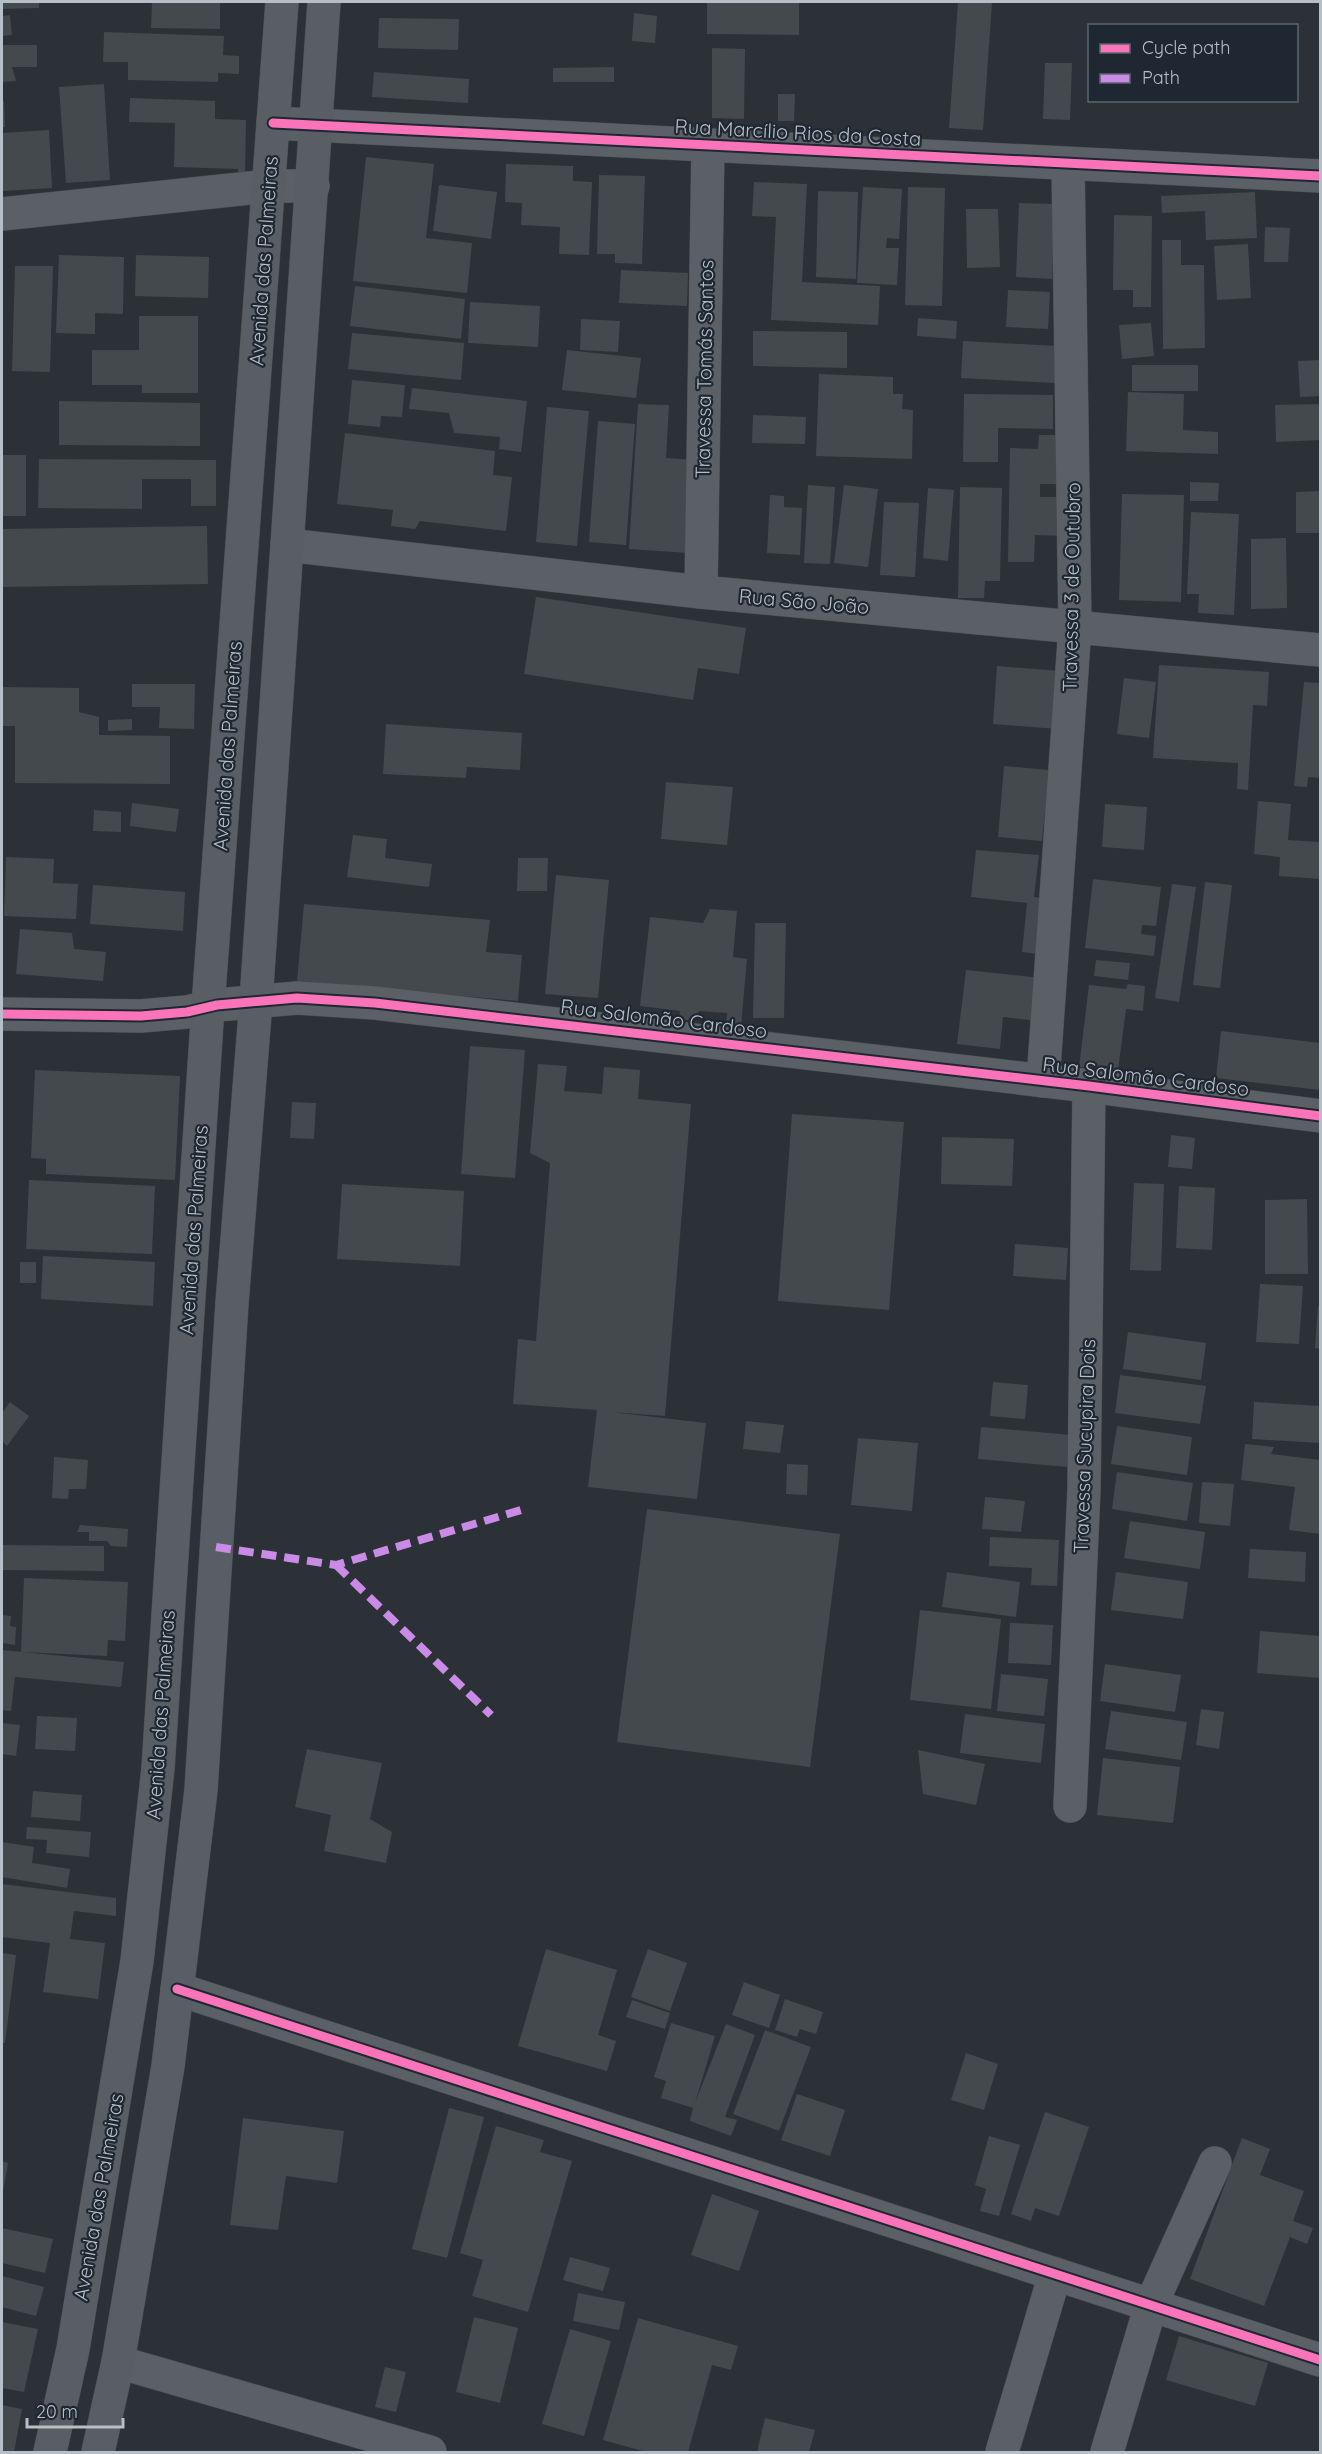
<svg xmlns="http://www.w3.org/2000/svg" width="1322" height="2454" font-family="Quicksand,sans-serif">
  <rect width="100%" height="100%" fill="#2c3137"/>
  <g fill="#44494e">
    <path d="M2 2H39V8L2 9Z"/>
    <path d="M152 2H220V29L151 28Z"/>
    <path d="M707 2H799V35L707 34Z"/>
    <path d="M958 2 992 3 983 130 949 128Z"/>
    <path d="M634 13 657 16 655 43 632 41Z"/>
    <path d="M10 15 12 35 2 36V16Z"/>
    <path d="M379 18 459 19 458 50 378 48Z"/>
    <path d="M104 32 224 36 223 55 239 56V74L218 73V82L128 80V62H103Z"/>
    <path d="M2 45H37V67H12L16 81 2 82Z"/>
    <path d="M712 48 745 49 744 119 712 118Z"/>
    <path d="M1045 63H1072L1070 120 1043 119Z"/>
    <path d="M614 67V82H553V68Z"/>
    <path d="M374 72 469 79 468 103 372 97Z"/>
    <path d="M104 84 110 180 66 183 59 87Z"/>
    <path d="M778 94H795L794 121H778Z"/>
    <path d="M130 98 215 101V119L246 120 245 178H238V169L174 167 175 123 129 122Z"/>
    <path d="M2 101H4L5 127H2Z"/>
    <path d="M49 130 52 188 2 191V133Z"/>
    <path d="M366 157 434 164 426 238 472 243 467 293 353 281Z"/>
    <path d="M506 164 573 166V181L592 182 589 255 559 254 560 227 521 225 522 203 505 202Z"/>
    <path d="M599 175 645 176 642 264 615 263V254H597Z"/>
    <path d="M754 182 807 184 802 282 880 286 878 325 771 320 776 217 752 216Z"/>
    <path d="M439 185 497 192 491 239 433 231Z"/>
    <path d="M863 187 902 189 899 239 887 238 886 248H899L897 285 857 283Z"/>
    <path d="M908 187 945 188 942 306 905 305Z"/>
    <path d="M818 191 858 192 856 279 816 277Z"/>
    <path d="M1255 192 1257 238 1206 240 1205 211 1162 213 1161 196Z"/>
    <path d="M1019 203 1055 204 1052 279 1016 277Z"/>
    <path d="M966 209H998L1000 267 967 268Z"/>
    <path d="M1114 215 1152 216 1151 307H1133V290H1113Z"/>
    <path d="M1265 227 1290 228 1288 262H1264Z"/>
    <path d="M1162 240H1181V265H1204L1205 348 1163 349Z"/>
    <path d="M1248 244 1251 298 1217 300 1214 246Z"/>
    <path d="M59 255 124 257 123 314 95 313V334L56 333Z"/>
    <path d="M136 255 209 257 208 298 135 296Z"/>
    <path d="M15 266H53L50 372 12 371Z"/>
    <path d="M621 270 688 273 687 306 619 303Z"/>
    <path d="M355 286 465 299 461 339 350 326Z"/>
    <path d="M1008 290 1050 292 1048 329 1006 327Z"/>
    <path d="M470 302 540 306 538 347 468 343Z"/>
    <path d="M139 316H198V393H142V385H92V350H139Z"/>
    <path d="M918 318 957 321 956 339 917 336Z"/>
    <path d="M581 319 620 321 618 352 580 350Z"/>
    <path d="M1151 323 1154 356 1122 359 1119 325Z"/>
    <path d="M753 331 847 332V368L753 366Z"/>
    <path d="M352 333 464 343 461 380 348 369Z"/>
    <path d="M963 341 1057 346 1055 383 961 378Z"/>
    <path d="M567 350 641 358 636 398 562 390Z"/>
    <path d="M1320 360V396L1300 397 1298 361Z"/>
    <rect x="1132" y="365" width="66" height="26"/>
    <path d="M819 374 893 377V394H903L902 409 913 410 912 459 816 456Z"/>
    <path d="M352 380 405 385 402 417 381 416 380 427 348 424Z"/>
    <path d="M412 388 527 401 521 452 499 449 500 437 454 433 449 413 409 409Z"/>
    <path d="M1128 392 1184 394 1183 430 1218 432V454L1126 451Z"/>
    <path d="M964 394 1053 395V429L998 428V462H963Z"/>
    <path d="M59 401 200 403V446L59 445Z"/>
    <path d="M638 404 669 405 666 458 695 460 689 553 629 549Z"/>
    <path d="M1320 404V440L1276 442 1275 405Z"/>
    <path d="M547 407 589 411 577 546 536 542Z"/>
    <path d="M753 415 806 417 805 444 752 443Z"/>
    <path d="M598 421 635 424 626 545 589 542Z"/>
    <path d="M345 433 495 451 493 475 512 477 506 531 420 521 415 529 391 526 393 510 337 504Z"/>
    <path d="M1039 435H1062L1060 484H1040V497H1065L1064 536 1035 535 1034 562H1008L1010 448 1038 449Z"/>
    <rect x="2" y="455" width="24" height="61"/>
    <path d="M39 459 216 460V506H191V479H142V509L38 508Z"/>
    <path d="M1190 482 1219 483 1218 501H1190Z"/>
    <path d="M808 485 835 487 830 564 804 563Z"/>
    <path d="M844 485 878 489 868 567 834 563Z"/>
    <path d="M960 487 1002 488 1000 581H985L984 598H958Z"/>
    <path d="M928 488 954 490 948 561 923 558Z"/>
    <path d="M1320 491V533H1296V492Z"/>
    <path d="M1122 494 1184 495 1181 602 1119 600Z"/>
    <path d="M770 495 784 496V507L802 508 800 555 767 553Z"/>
    <path d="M884 502 919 503 915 577 880 575Z"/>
    <path d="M1191 512 1239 514 1234 615 1198 613 1199 594H1187Z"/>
    <path d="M207 526 208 584 2 587V529Z"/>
    <path d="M1286 538 1287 608 1251 609V539Z"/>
    <path d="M536 597 746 628 739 674 698 668 693 700 524 674Z"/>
    <path d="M1159 665 1269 672 1267 706 1253 705 1248 790 1237 789 1238 763 1153 758Z"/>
    <path d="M997 666 1061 671 1057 729 993 724Z"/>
    <path d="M1124 678 1156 682 1149 738 1117 734Z"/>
    <path d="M1304 682 1320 683V778L1308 777 1307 787 1294 786Z"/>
    <path d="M132 684H195L194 729 159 728 160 707H132Z"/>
    <path d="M2 687 79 688V712L99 717V735L170 736V784L15 783V726H2Z"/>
    <path d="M132 719V730L108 731V720Z"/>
    <path d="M386 724 522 733 520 770 467 767 466 778 383 774Z"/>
    <path d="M1004 766 1059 771 1045 812 1042 841 998 837Z"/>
    <path d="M666 782 733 787 727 845 661 839Z"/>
    <path d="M1258 801 1291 804 1288 840 1320 842V879L1279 876 1280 857 1254 854Z"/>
    <path d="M132 803 179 809 176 832 130 826Z"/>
    <path d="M1105 804 1147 807 1144 850 1102 847Z"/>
    <path d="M94 810 121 812V832L93 831Z"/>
    <path d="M353 835 387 839 385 858 432 864 429 887 347 877Z"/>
    <path d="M976 850 1039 855 1034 897 1052 899 1046 955 1022 952 1027 903 971 897Z"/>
    <path d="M6 857 54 859 53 883 78 884 76 919 4 916Z"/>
    <path d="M518 858H548L547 891H517Z"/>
    <path d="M556 875 609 880 598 998 545 994Z"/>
    <path d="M1093 879 1161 887 1156 926 1142 925 1141 934 1156 936 1154 956 1085 948Z"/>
    <path d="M1205 882 1232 885 1220 988 1193 985Z"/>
    <path d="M1172 884 1196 887 1179 1002 1155 998Z"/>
    <path d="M93 885 185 892 183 931 90 924Z"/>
    <path d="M304 904 490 920 486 952 522 955 518 1001 297 981Z"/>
    <path d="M710 909 737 911 733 957 747 959 741 1026 726 1025 727 1013 699 1011 694 1021 679 1019 680 1011 640 1006 650 917 703 923Z"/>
    <path d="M755 923H786L784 1018H753Z"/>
    <path d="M20 929 72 933 74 949 106 952 103 981 16 974Z"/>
    <path d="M1096 960 1130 963 1128 980 1094 976Z"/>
    <path d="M966 970 1042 978 1037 1021 1003 1017 1000 1049 957 1044Z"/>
    <path d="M1128 984 1145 986 1143 1011 1126 1009 1118 1071 1079 1067 1089 985 1126 989Z"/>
    <path d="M1221 1031 1320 1043V1090L1216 1078Z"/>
    <path d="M470 1046 525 1050 515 1178 461 1174Z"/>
    <path d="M538 1064 567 1066 564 1091 602 1094 604 1067 640 1070 638 1099 691 1104 665 1416 611 1412 706 1423 697 1499 588 1487 597 1410 513 1404 518 1339 536 1341 550 1163 530 1153Z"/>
    <path d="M35 1070 180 1076 175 1180 46 1174V1159L31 1158Z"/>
    <path d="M292 1102 316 1103 314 1139 290 1138Z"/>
    <path d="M792 1114 904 1122 889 1310 778 1301Z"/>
    <path d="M1171 1135 1195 1138 1192 1169 1168 1167Z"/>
    <path d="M942 1137 1014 1139 1012 1186 941 1184Z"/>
    <path d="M29 1180 155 1186 152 1254 26 1249Z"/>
    <path d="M1134 1183 1164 1184 1161 1271 1130 1270Z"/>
    <path d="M342 1184 464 1191 460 1266 337 1259Z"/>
    <path d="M1179 1186 1215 1188 1212 1250 1176 1248Z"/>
    <path d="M1307 1199 1308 1274H1265V1200Z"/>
    <path d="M1015 1244 1068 1248 1066 1280 1013 1276Z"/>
    <path d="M43 1256 155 1262 153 1306 41 1299Z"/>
    <rect x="20" y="1262" width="16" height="21"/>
    <path d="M1260 1284 1303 1286 1299 1344 1256 1342Z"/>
    <path d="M1318 1306H1320V1349L1315 1348Z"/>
    <path d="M1128 1332 1206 1343 1201 1380 1123 1369Z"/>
    <path d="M1120 1375 1206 1386 1200 1424 1115 1413Z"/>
    <path d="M993 1382 1028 1385 1025 1419 990 1416Z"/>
    <path d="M10 1402 29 1416 7 1446 2 1441V1413Z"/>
    <path d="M1254 1402 1320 1406V1443L1252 1439Z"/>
    <path d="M746 1421 784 1425 780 1453 743 1449Z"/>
    <path d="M1117 1426 1192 1437 1187 1475 1111 1464Z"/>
    <path d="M981 1427 1071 1435 1068 1467 978 1459Z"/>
    <path d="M858 1438 918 1443 912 1511 851 1505Z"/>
    <path d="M1245 1444 1274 1447 1271 1454 1320 1460V1534L1289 1530 1295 1487 1241 1480Z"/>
    <path d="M54 1457 88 1460 86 1489H69L68 1499 52 1498Z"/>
    <path d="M787 1464 808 1465 807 1495 786 1494Z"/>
    <path d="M1117 1472 1193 1483 1187 1521 1112 1509Z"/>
    <path d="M1202 1482 1234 1484 1230 1526 1199 1523Z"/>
    <path d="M985 1497 1025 1501 1021 1532 982 1529Z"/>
    <path d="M647 1509 840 1534 810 1767 617 1742Z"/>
    <path d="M1130 1521 1205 1532 1200 1569 1124 1558Z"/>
    <path d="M80 1525 128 1529 127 1547 111 1546 107 1541H89V1532H77Z"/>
    <path d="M990 1537 1059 1540 1057 1586 1031 1585 1032 1568 989 1566Z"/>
    <path d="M2 1545 104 1546V1571L2 1570Z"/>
    <path d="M1250 1549 1306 1552 1305 1582 1248 1578Z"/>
    <path d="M947 1572 1020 1582 1016 1617 942 1607Z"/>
    <path d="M1116 1572 1188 1582 1183 1619 1111 1610Z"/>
    <path d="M24 1578 128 1582 125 1641 108 1640 107 1656 21 1652Z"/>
    <path d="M920 1610 1001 1619 991 1709 910 1700Z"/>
    <path d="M2 1615 11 1616 10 1626 16 1627 15 1645 2 1643Z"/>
    <path d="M1010 1623 1053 1625 1051 1665 1008 1663Z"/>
    <path d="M1260 1631 1320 1636V1678L1257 1673Z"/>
    <path d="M2 1650 124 1662 121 1687 15 1677 11 1711 2 1710Z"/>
    <path d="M1105 1664 1181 1675 1175 1712 1100 1701Z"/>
    <path d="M1001 1674 1048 1679 1044 1716 997 1711Z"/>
    <path d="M1201 1709 1224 1712 1219 1749 1196 1745Z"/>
    <path d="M1111 1711 1187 1722 1181 1760 1105 1749Z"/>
    <path d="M965 1714 1045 1724 1041 1763 960 1753Z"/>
    <path d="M37 1716 77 1718 75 1751 35 1749Z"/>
    <path d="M2 1723 20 1725 16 1756 2 1754Z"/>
    <path d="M307 1749 382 1763 370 1819 392 1832 386 1863 324 1851 331 1815 295 1807Z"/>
    <path d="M918 1750 985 1764 976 1805 923 1794Z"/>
    <path d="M1103 1758 1180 1767 1173 1823 1097 1815Z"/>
    <path d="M33 1791 82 1795 80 1821 31 1817Z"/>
    <path d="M27 1827 91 1832 89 1857 46 1853 47 1840 26 1839Z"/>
    <path d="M2 1842 34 1847 32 1863 70 1869 67 1888 2 1877Z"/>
    <path d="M2 1884 116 1898V1916L74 1911 70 1939 105 1943 98 1999 43 1992 50 1943 2 1937Z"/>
    <path d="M546 1949 617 1970 598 2035 616 2041 607 2071 518 2046Z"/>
    <path d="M648 1949 687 1963 670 2011 631 1997Z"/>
    <path d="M2 1953 16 1955 5 2043H2Z"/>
    <path d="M744 1982 780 1995 769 2028 732 2015Z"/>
    <path d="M785 1999 823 2012 816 2034 800 2029 797 2037 775 2030Z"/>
    <path d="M632 2000 670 2013 665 2029 626 2017Z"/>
    <path d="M671 2023 715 2036 695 2103 726 2024 755 2035 725 2117 737 2120 731 2136 690 2121 693 2108 661 2098 666 2081 654 2077Z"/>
    <path d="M765 2030 811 2047 779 2131 733 2114Z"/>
    <path d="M966 2053 998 2064 984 2110 951 2100Z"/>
    <path d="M797 2094 845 2110 830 2156 781 2140Z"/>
    <path d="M449 2108 484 2117 447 2258 412 2249Z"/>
    <path d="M1045 2112 1089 2127 1059 2216 1035 2208 1031 2221 1011 2214Z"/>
    <path d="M243 2118 344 2131 337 2183 286 2176 278 2230 230 2225Z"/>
    <path d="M496 2126 544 2140 540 2152 572 2161 528 2312 472 2296 483 2260 460 2253Z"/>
    <path d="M989 2136 1020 2145 999 2216 980 2211 986 2189 975 2185Z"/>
    <path d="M1242 2138 1270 2149 1260 2175 1304 2191 1293 2221 1313 2228 1307 2244 1290 2237 1264 2306 1190 2279Z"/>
    <path d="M2 2161 8 2163 3 2192 2 2191Z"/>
    <path d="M712 2194 759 2211 739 2271 691 2255Z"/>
    <path d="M2 2228 53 2239 45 2273 2 2263Z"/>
    <path d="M570 2257 610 2268 603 2291 563 2280Z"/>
    <path d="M2 2276 44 2287 36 2316 2 2307Z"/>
    <path d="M578 2293 625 2302 619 2330 573 2321Z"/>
    <path d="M474 2317 518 2328 500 2403 456 2392Z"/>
    <path d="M638 2318 738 2346 731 2370 712 2365 688 2452H646L603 2440Z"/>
    <path d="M2 2322 38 2329 24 2392 2 2388Z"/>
    <path d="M570 2329 611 2341 584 2436 542 2424Z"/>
    <path d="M1179 2336 1268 2363 1255 2406 1166 2380Z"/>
    <path d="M385 2367 406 2372 396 2412 375 2407Z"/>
    <path d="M2 2405 22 2409 14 2452H2Z"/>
    <path d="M765 2418 815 2430 809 2452H757Z"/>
  </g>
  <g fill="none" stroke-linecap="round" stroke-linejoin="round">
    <defs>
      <g id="minor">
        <path d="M273 123 1320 176"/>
        <path d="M287 545 701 592 1320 650"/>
        <path d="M701 592 708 145"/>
        <path d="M1043 1081 1075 627 1068 164"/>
        <path d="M1070 1806 1084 1489 1089 1086"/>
        <path d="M177 1989 1320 2360"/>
        <path d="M118 2362 430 2452"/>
        <path d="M1002 2452 1055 2274"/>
        <path d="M1107 2452 1151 2305 1215 2163"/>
      </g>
      <g id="tertiary">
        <path d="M2 214 269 186H313"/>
        <path d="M2 1014 141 1016 187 1012 217 1005 297 998 375 1003 1089 1086 1320 1116"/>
      </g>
      <g id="secondary">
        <path d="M50 2452 73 2349 137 1961 158 1768 208 1006 282 2"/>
        <path d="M98 2452 118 2362 168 2066 201 1790 232 1303 256 1001 324 2"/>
      </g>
    </defs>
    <use href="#minor" stroke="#4a4d52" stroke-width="34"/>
    <use href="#tertiary" stroke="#4a4d52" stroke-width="34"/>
    <use href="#secondary" stroke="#4a4d52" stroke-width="34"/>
    <use href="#minor" stroke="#5b6066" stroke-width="33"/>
    <use href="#tertiary" stroke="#5b6066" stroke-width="33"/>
    <use href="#secondary" stroke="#595e64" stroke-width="33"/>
    <g stroke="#ca8be6" stroke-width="8" stroke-dasharray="15 8" stroke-linecap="butt">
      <path d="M216 1547 336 1565 528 1508"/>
      <path d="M336 1565 491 1715"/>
    </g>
    <defs>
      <g id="cycleway">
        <path d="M273 123 1320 176"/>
        <path d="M2 1014 141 1016 187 1012 217 1005 297 998 375 1003 1089 1086 1320 1116"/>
        <path d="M177 1989 1320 2360"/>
      </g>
    </defs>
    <use href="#cycleway" stroke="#1f2832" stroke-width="13"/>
    <use href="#cycleway" stroke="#fb73b8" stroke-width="9"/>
  </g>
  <g text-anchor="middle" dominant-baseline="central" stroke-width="4.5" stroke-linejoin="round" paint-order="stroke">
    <g font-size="20" fill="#b6bec8" stroke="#1f2832">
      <text transform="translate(798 132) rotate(3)">Rua Marcílio Rios da Costa</text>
      <text transform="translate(263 261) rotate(-86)">Avenida das Palmeiras</text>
      <text transform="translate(704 369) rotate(-89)">Travessa Tomás Santos</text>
      <text transform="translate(1071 587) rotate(-89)">Travessa 3 de Outubro</text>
      <text transform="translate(804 601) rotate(5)">Rua São João</text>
      <text transform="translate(227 746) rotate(-86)">Avenida das Palmeiras</text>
      <text transform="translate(664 1018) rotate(7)">Rua Salomão Cardoso</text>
      <text transform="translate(1146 1076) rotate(7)">Rua Salomão Cardoso</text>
      <text transform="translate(193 1230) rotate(-86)">Avenida das Palmeiras</text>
      <text transform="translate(1084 1446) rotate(-88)">Travessa Sucupira Dois</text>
      <text transform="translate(160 1715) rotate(-86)">Avenida das Palmeiras</text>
      <text transform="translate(98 2197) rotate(-80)">Avenida das Palmeiras</text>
    </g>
  </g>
  <rect width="1322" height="2454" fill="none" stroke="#b6bec8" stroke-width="6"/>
  <rect x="1088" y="24" width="210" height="78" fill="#1f2832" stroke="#5b646e" stroke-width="1.5"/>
  <rect x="1100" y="44" width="30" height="9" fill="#fb73b8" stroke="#5b646e" stroke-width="1.5"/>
  <text x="1142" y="54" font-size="18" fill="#b6bec8">Cycle path</text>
  <rect x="1100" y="74" width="30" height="9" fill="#ca8be6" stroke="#5b646e" stroke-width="1.5"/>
  <text x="1142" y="84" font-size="18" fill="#b6bec8">Path</text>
  <path d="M27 2418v9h96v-9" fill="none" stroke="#b6bec8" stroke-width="3"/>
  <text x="36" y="2418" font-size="18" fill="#b6bec8" stroke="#1f2832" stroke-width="4.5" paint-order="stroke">20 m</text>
</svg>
